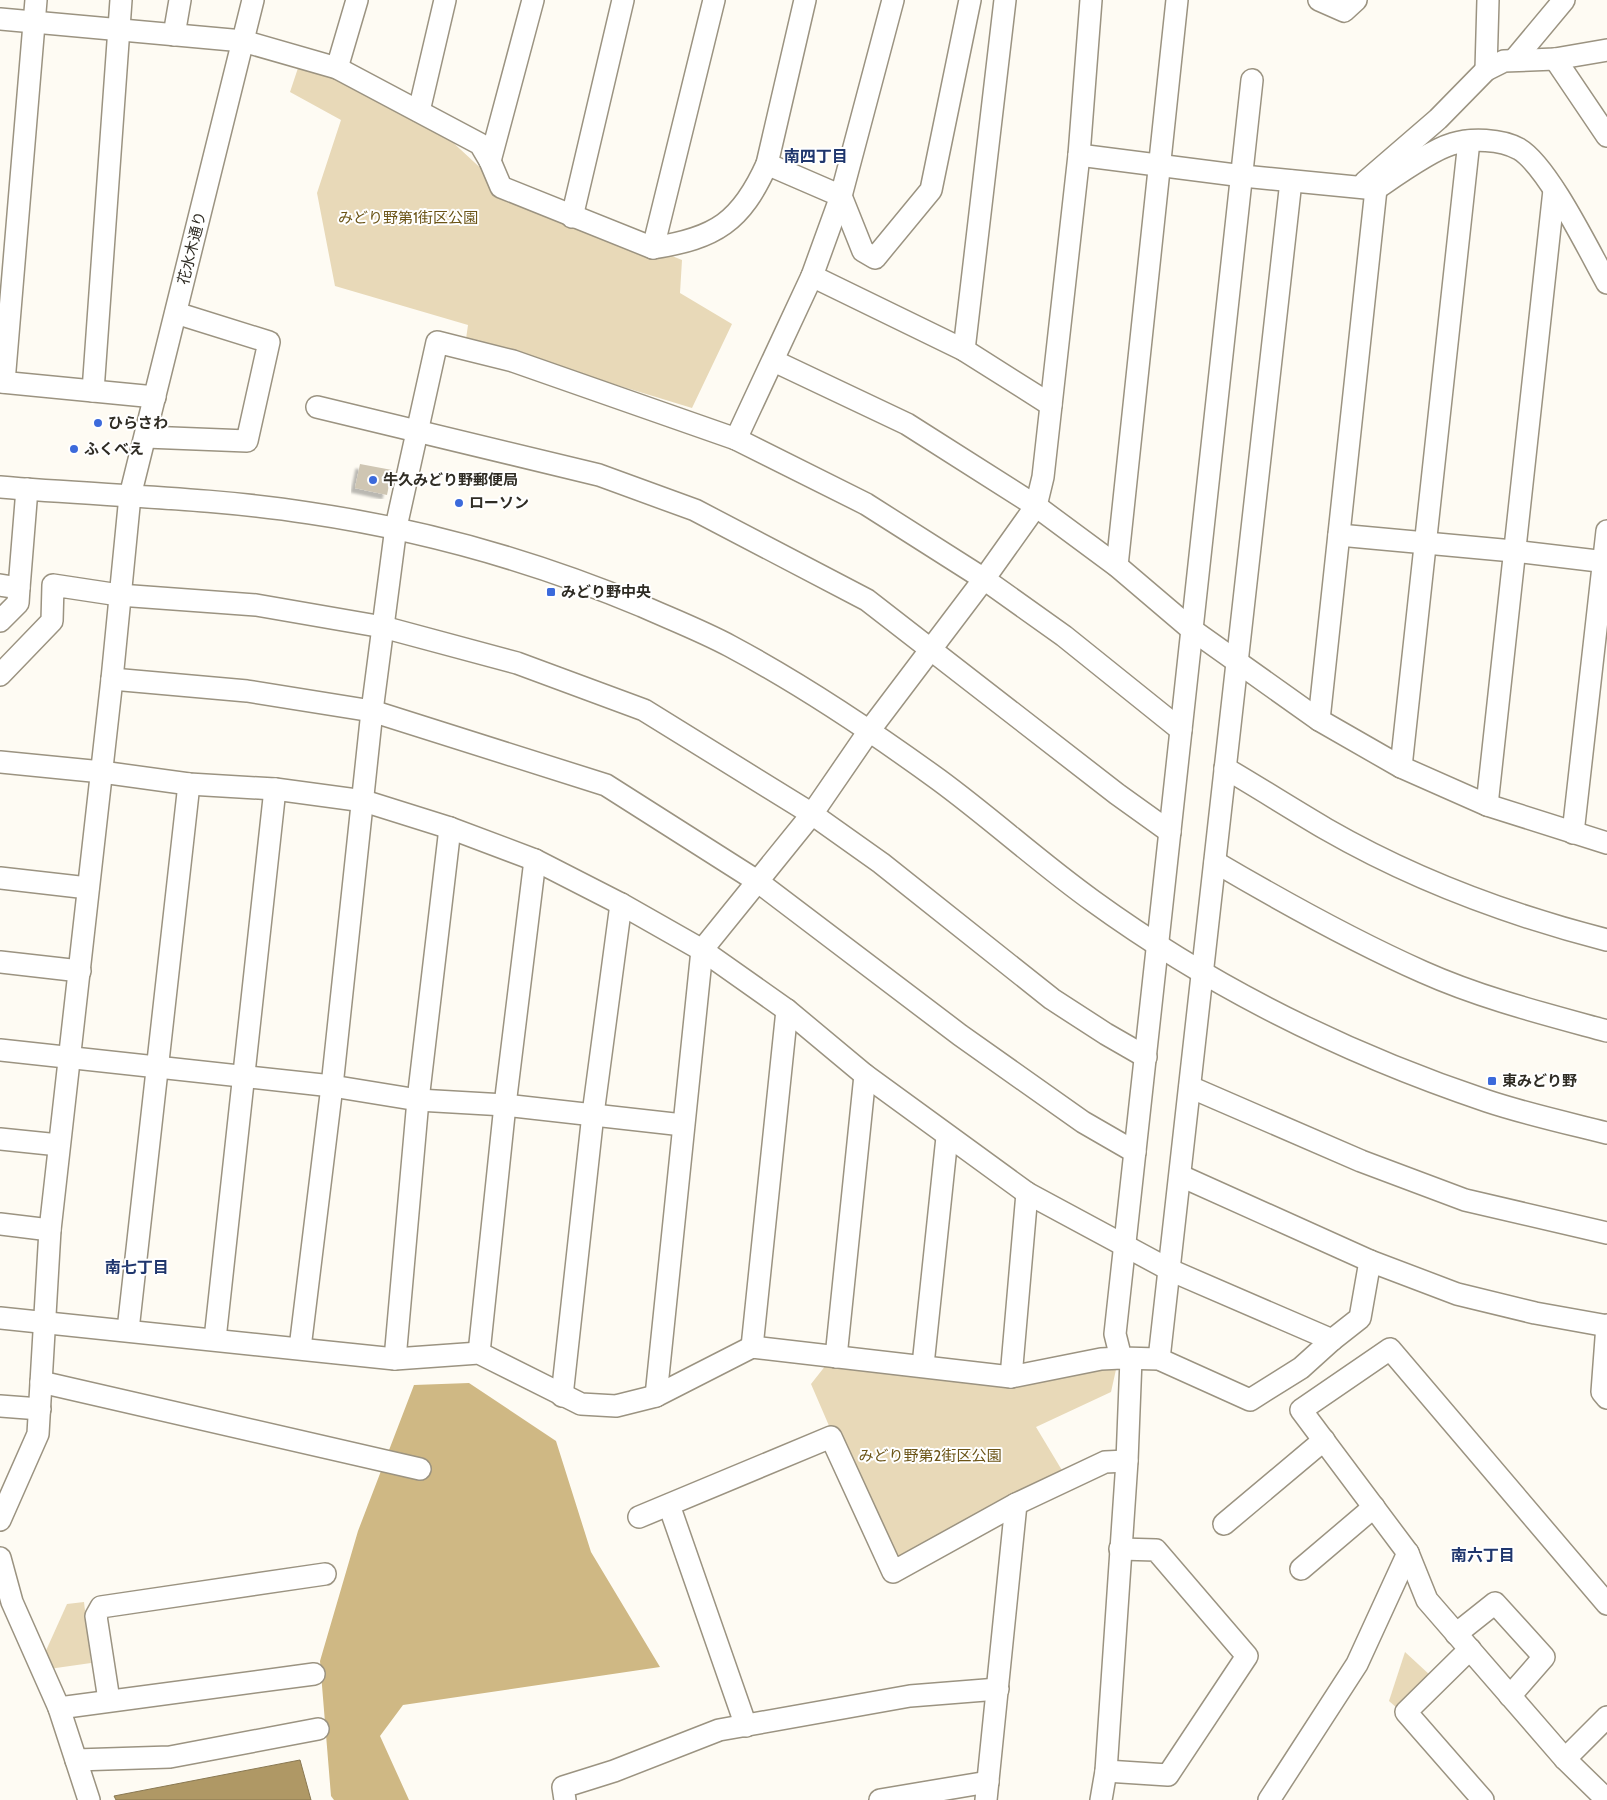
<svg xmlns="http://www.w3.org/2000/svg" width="1607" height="1800" font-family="Cabin,'Noto Sans JP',sans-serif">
  <defs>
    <filter id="shadow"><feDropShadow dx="-4.5" dy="4.5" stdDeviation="1" flood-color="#0004"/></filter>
  </defs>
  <rect width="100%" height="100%" fill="#fefbf3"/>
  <g fill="#e8d9b8">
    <path d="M300 62 419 111 501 187 682 260 680 293 732 324 692 408 466 339 468 325 335 286 317 193 341 120 290 92Z"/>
    <path d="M826 1365 967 1379 1117 1365 1111 1392 1036 1427 1063 1472 890 1567 811 1384Z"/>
    <path d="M84 1602 91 1663 49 1669 44 1655 67 1604Z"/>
    <path d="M1405 1652 1431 1676 1397 1708 1389 1701Z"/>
  </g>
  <path fill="#cfb884" d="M469 1383 556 1441 591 1552 660 1667 403 1705 380 1736 409 1800H334L331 1796 320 1661 358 1531 414 1385Z"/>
  <path fill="#af9865" stroke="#897852" d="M300 1760 311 1800H116L114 1796Z"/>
  <path fill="#cfc6b3" filter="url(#shadow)" d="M360 464 392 470 387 495 355 488Z"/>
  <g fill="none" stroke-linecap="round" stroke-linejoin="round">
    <defs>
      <g id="minor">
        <path d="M805 0 767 164 841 196 863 251 875 258 931 190 970 0"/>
        <path d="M1319 0 1344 11 1356 0"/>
        <path d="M0 19 243 41 337 68 480 144 490 161 533 0"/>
        <path d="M174 35 180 0"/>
        <path d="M1555 59 1607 136"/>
        <path d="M1514 60 1564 0"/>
        <path d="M337 68 357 0"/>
        <path d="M1486 70 1488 0"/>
        <path d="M1252 80 1115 1334 1121 1358 1159 1359 1250 1400 1301 1368 1332 1340 1360 1318 1370 1261 1457 1294 1535 1313 1607 1326"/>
        <path d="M419 111 445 0"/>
        <path d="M1079 155 1243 176 1376 189C1395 176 1431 150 1452 144 1471 138 1501 139 1519 149 1548 166 1589 251 1607 283"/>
        <path d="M490 161 501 187 653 248 714 0"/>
        <path d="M1365 182 1438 119 1486 70 1504 61 1555 59 1607 50"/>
        <path d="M572 217 623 0"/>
        <path d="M653 248C716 238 741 222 767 164"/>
        <path d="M812 276 964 350 1051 405"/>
        <path d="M964 350 1005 0"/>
        <path d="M774 361 907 424 1036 506 1117 566 1191 629 1319 720 1401 767 1487 805 1607 843"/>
        <path d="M0 382 155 397"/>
        <path d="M4 382 36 0"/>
        <path d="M93 391 121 0"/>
        <path d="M317 407 599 475 695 510 867 600 1117 794 1170 832"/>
        <path d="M146 437 247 441 269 342 176 313"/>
        <path d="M736 439 866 504 984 579 1064 636 1181 730"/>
        <path d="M0 487C103 496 207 497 309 513 424 530 534 561 642 606 671 619 702 631 730 646 803 685 873 732 939 780 992 819 1040 863 1093 901 1213 988 1347 1054 1487 1101 1526 1114 1567 1123 1607 1133"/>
        <path d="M1339 535 1513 551 1607 562"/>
        <path d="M1117 566 1177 0"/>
        <path d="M0 585 19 588 18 603 0 621"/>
        <path d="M19 588 27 489"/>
        <path d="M0 675 52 621 53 585 119 595 256 605 383 627 517 663 644 710 812 814 881 863 1052 999 1106 1034 1146 1057"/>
        <path d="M112 679 247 691 372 711 606 785 757 881 960 1035 1083 1122 1135 1152"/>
        <path d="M1319 720 1376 189"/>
        <path d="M0 762 102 772 189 784 275 789 364 801 450 828 535 860 621 904 702 950 787 1010 865 1075 1027 1193 1170 1270 1332 1340"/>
        <path d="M1401 767 1469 141"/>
        <path d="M1225 768C1259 788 1292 809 1326 829 1413 879 1509 915 1607 940"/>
        <path d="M1487 805 1554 190"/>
        <path d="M1573 833 1607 531"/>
        <path d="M1215 862C1283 902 1351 940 1423 972 1481 998 1545 1014 1607 1031"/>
        <path d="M0 878 88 888"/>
        <path d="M0 962 80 971"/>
        <path d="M0 1050 332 1086 418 1100 505 1105 683 1125"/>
        <path d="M1190 1087 1361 1161 1465 1200 1607 1233"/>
        <path d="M0 1139 59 1145"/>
        <path d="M1181 1176 1370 1261"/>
        <path d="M0 1224 50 1230"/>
        <path d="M0 1318 395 1359 479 1353 581 1404 616 1406 656 1396 752 1347 1011 1377 1101 1359 1121 1358"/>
        <path d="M1607 1325 1602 1392 1607 1398"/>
        <path d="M128 1330 189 784"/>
        <path d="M215 1339 275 789"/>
        <path d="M752 1347 787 1010"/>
        <path d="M300 1348 332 1086 372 711 396 527 437 342 513 361 736 439 812 276 841 196 893 0"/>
        <path d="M479 1353 505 1105 535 860"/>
        <path d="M836 1357 865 1075"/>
        <path d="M395 1359 418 1100 450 828"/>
        <path d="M1159 1359 1291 181"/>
        <path d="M923 1365 947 1137"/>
        <path d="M1011 1377 1027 1193"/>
        <path d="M41 1382 420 1469"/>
        <path d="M562 1396 593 1114 621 904"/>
        <path d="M656 1396 702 950 812 814 869 731 984 579 1036 506 1043 477 1079 155 1091 0"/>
        <path d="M0 1406 40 1409"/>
        <path d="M669 1505 746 1726"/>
        <path d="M639 1517 831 1437 893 1572 1016 1504 1105 1462 1127 1461"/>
        <path d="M0 1520 38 1434 50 1230 112 679 130 496 253 0"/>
        <path d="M1224 1524 1324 1440"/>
        <path d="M1408 1553 1427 1600 1565 1759 1607 1800"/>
        <path d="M0 1558 12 1602 59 1708 89 1800"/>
        <path d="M1301 1569 1374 1507"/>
        <path d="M1456 1634 1495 1603 1544 1657 1510 1696"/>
        <path d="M1470 1649 1406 1712 1483 1800"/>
        <path d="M109 1700 96 1616 101 1607 325 1574"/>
        <path d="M59 1708 314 1674"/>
        <path d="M1565 1759 1607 1717"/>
        <path d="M76 1760 170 1757 318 1729"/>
        <path d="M1106 1771 1168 1775 1247 1656 1156 1550 1120 1549"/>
        <path d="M565 1800 563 1787 614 1771 719 1730 910 1696 998 1689"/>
        <path d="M880 1800 988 1782"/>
        <path d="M986 1800 1016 1504"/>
        <path d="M1101 1800 1106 1771 1127 1461 1131 1359"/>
        <path d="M1269 1800 1357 1664 1408 1553 1301 1410 1390 1349 1607 1604"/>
      </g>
    </defs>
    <use href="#minor" stroke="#9b9381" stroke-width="24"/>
    <use href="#minor" stroke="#fff" stroke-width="21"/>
  </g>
  <g fill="#3c6adb" stroke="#fff" stroke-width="2">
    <circle cx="98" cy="423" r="5"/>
    <circle cx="74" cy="449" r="5"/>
    <circle cx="373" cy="480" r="5"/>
    <circle cx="459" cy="503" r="5"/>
    <rect x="546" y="587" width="10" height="10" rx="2.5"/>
    <rect x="1487" y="1076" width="10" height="10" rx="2.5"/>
  </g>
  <g text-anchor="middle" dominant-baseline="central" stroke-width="4" stroke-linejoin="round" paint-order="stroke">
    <g font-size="15" fill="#6b5416" stroke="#fff">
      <text x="408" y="218">みどり野第1街区公園</text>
      <text x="930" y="1456">みどり野第2街区公園</text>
    </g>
    <g font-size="15" fill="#2f2c24" stroke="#fff">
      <text transform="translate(192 248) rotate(-76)">花水木通り</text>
    </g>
    <g font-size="15" font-weight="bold" fill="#2f2c24" stroke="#fff" text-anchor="start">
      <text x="108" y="423">ひらさわ</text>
      <text x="84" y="449">ふくべえ</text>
      <text x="383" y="480">牛久みどり野郵便局</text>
      <text x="469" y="503">ローソン</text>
      <text x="561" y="592">みどり野中央</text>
      <text x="1502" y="1081">東みどり野</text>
    </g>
    <g font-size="16" font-weight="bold" fill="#1f366d" stroke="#fff">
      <text x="816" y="156">南四丁目</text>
      <text x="137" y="1267">南七丁目</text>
      <text x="1483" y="1555">南六丁目</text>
    </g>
  </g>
</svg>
